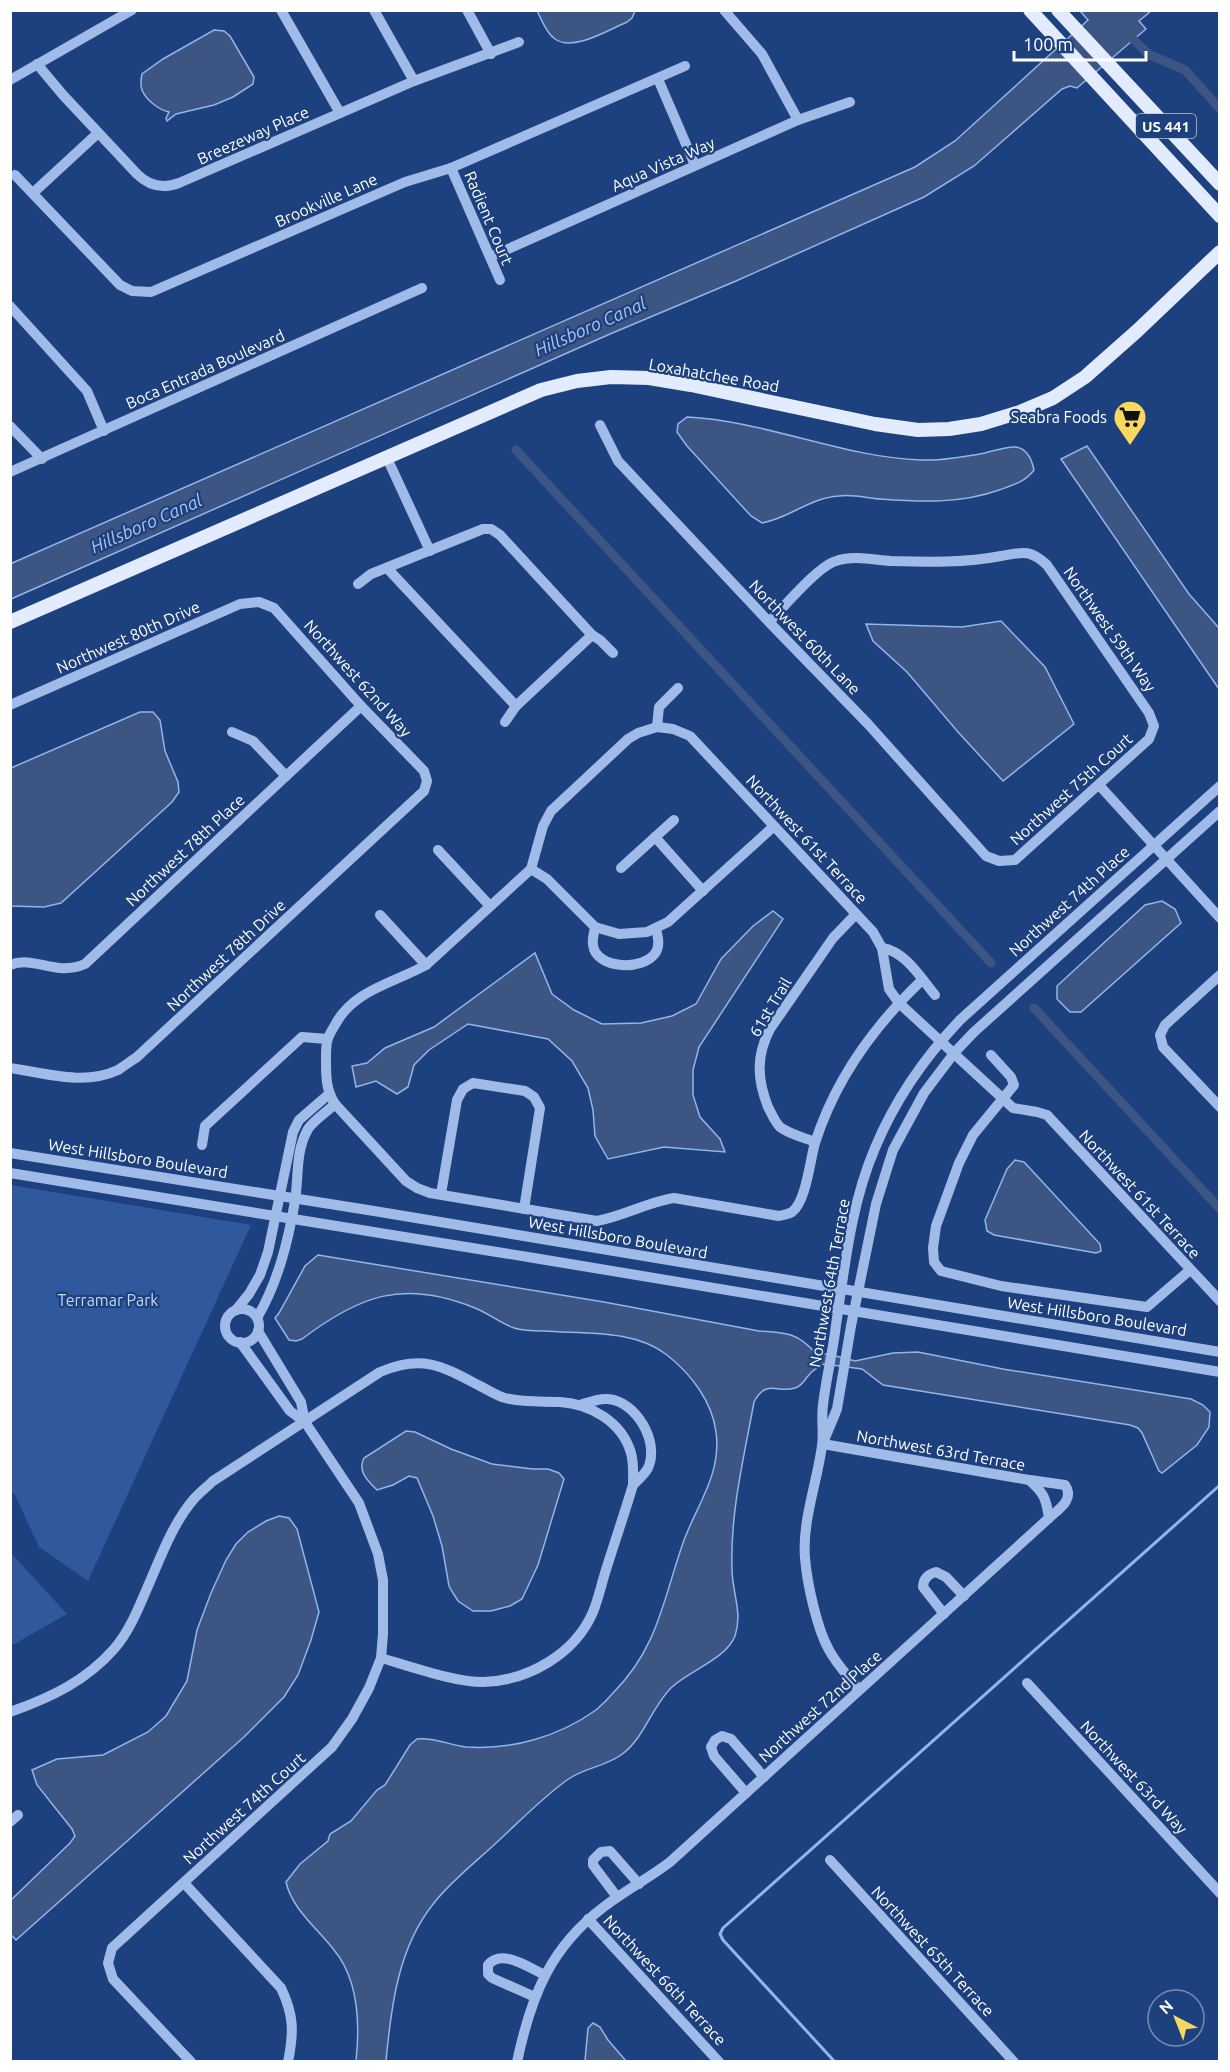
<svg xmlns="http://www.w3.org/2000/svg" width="1230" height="2072" font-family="Ubuntu,sans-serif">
  <rect width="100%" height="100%" fill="#1d407e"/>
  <g fill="#30589d">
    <path d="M11 1185 251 1225 88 1581 39 1547 15 1495 11 1491Z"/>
    <path d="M10 1552 67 1614 11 1646H10Z"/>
  </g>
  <g fill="#3c5583" stroke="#94b5ea" stroke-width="1.5">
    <path d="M635 11 632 18 627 22C608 30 573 52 555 39 546 33 542 20 537 11Z"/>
    <path d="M1080 11H1151L1139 21 1146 29 1077 88 1070 86 1062 89 974 166 924 197 736 281 610 334 11 599 10 564 915 167 955 141 1088 20Z"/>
    <path d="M214 30 224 31 230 36 254 77 253 84 233 97 214 105 176 114 167 121 166 118 169 112C159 110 146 100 142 90 140 85 141 79 142 74L163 59Z"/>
    <path d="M687 417C766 421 841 457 921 460 942 461 964 457 985 453 994 451 1007 446 1016 447 1028 449 1032 460 1034 470 1025 482 1013 485 999 490 960 504 921 502 880 499 867 498 852 494 839 496 809 498 790 518 762 523L751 516 687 446 677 432 678 424Z"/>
    <path d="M1087 446 1189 594 1219 628V689L1061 459Z"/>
    <path d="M1001 621 1045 667 1074 724 1003 781 958 732 907 672 873 641 866 624 962 627Z"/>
    <path d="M140 712H153L160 720 165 751 178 782 179 792 172 802 61 903 44 907 11 906V768Z"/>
    <path d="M1162 901 1175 909 1181 923 1081 1012H1070L1057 999V986L1145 905Z"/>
    <path d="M773 911 783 919 699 1047 693 1070V1095L700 1117 720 1139 725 1152 664 1147 608 1159 595 1136 593 1110 588 1088 572 1061 548 1039 468 1024 429 1050 414 1065 408 1087 397 1094 376 1081 356 1087 352 1066 367 1063 385 1048 434 1027 535 953 552 994 574 1010 602 1024 641 1023 672 1016 696 1004 721 959 753 926Z"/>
    <path d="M1015 1160 1024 1162 1100 1244 1101 1251 1096 1253 994 1235 987 1231 985 1220 1007 1169Z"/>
    <path d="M318 1255 604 1302 759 1331C785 1332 799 1333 816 1354H828L855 1361 893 1353 918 1352 1003 1369 1191 1399 1203 1405 1210 1412 1209 1427 1197 1445 1162 1473 1159 1471 1142 1433 1138 1428 1130 1425 883 1385 862 1369 824 1364C819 1367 812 1370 809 1375 804 1380 802 1386 795 1388 777 1394 767 1378 754 1402 744 1457 730 1513 732 1569 732 1592 743 1613 735 1636 726 1659 690 1670 672 1687 652 1706 644 1739 621 1755 604 1767 583 1768 567 1780 542 1798 519 1822 496 1843 477 1861 450 1882 434 1903 398 1947 391 2007 386 2061H356C360 2024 359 1980 334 1950 317 1928 292 1909 286 1882L300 1864 328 1841 330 1834 351 1821 377 1790 385 1785 410 1745 417 1739C433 1737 450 1745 466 1747 512 1750 558 1737 596 1710 602 1705 608 1699 613 1693 658 1648 663 1600 683 1543 696 1506 722 1474 716 1432 712 1401 691 1374 667 1355 634 1329 583 1334 544 1331 534 1331 523 1331 514 1328 500 1323 488 1313 475 1308 404 1279 360 1295 302 1339L296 1341 289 1340 275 1318 279 1313 305 1266Z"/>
    <path d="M406 1431 415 1432 451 1449 492 1464 533 1469H548L559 1473 564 1479 538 1565 522 1599 510 1606 491 1611H473L458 1601 453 1593 449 1586 442 1546 433 1516 417 1478 409 1476 393 1485 377 1490C368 1481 357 1471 364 1458Z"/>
    <path d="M279 1516 289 1518 297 1529 319 1612 311 1640 298 1675 284 1697 244 1737 16 1940 11 1935V1900L70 1843 75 1836 72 1829 37 1785 32 1770 57 1759 103 1755 148 1732 166 1716 187 1681 197 1630 211 1593 226 1560 236 1544 248 1532 266 1521Z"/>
    <path d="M593 2023 600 2027 608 2040 626 2061H585L588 2028Z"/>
  </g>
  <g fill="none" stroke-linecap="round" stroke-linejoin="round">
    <path stroke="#94b5ea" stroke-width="3" d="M835 2062 723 1940 720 1934 723 1928 1220 1485"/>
    <g stroke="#3c5583" stroke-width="9">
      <path d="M1126 32 1148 54 1185 70 1220 109"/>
      <path d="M516 450 991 963"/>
      <path d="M1034 1008 1220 1209"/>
    </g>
    <g stroke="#a1bbe8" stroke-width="10">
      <path d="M281 10 340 113"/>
      <path d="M374 10 414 81"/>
      <path d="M467 10 491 54"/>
      <path d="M724 10 762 54 798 120"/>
      <path d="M37 64 63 95 137 174C149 186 163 189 179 183L414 81 519 42"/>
      <path d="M658 79 695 165"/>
      <path d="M10 80 132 10"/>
      <path d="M451 168 500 280"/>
      <path d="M15 175 120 285 132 291 151 292 405 182 451 168 685 66"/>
      <path d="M33 193 98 133"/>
      <path d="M490 257 798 120 850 102"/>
      <path d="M10 306 87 391 104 431"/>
      <path d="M600 425 618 461 769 622 868 724 986 856 999 861 1015 860 1149 739 1154 726 1149 713 1047 565C1030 549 1023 552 1001 556 965 563 928 562 891 561 874 560 854 555 836 561 818 566 784 607 769 622"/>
      <path d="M10 426 42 459"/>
      <path d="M387 458 430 551"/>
      <path d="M10 472 422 288"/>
      <path d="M387 568 516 706"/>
      <path d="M358 584 371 574 483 529H491L500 535 592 635 600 640 613 653"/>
      <path d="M10 705 240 604 259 602 274 608 361 706 424 771 427 781 424 791 137 1057C131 1061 124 1066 118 1070 84 1086 45 1073 10 1068"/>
      <path d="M505 722 516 706 592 635"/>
      <path d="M657 727 673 729 690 736 873 932 882 948 889 989 899 1003 1013 1108 1037 1112 1047 1115 1220 1301"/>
      <path d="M232 732 253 741 286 776"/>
      <path d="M1099 785 1220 918"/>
      <path d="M655 837 703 891"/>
      <path d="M438 850 490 906"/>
      <path d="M621 868 674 820"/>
      <path d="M531 869 426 965C394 983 353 990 335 1025 332 1030 328 1036 327 1042 326 1047 326 1054 326 1060 326 1077 326 1090 335 1104L406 1181 417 1188 430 1193 597 1221C624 1216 648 1202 674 1198L779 1216C783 1215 789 1214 792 1212 806 1202 810 1160 815 1143 835 1080 875 1025 922 980"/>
      <path d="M531 869 547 879 595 927 619 934 647 932 668 922 773 827"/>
      <path d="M531 869 543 826 551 811 628 739 638 733 657 727 659 707 678 688"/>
      <path d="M380 915 426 965"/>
      <path d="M595 927C594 933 592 939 593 945 596 970 645 971 656 952 660 945 658 937 656 929"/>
      <path d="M882 948C905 951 921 978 935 995"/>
      <path d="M10 965C35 955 55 977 85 964L361 706"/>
      <path d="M1220 975 1165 1025 1160 1035 1163 1047 1220 1107"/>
      <path d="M991 1055 1011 1077 1014 1085 973 1135 959 1163 936 1226 933 1248 934 1262 941 1271 1001 1286 1147 1307 1190 1270"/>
      <path d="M815 1142C805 1138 789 1134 780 1127 774 1121 772 1114 768 1107 757 1079 756 1056 770 1029L833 938 856 914"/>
      <path d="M202 1145 205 1126 302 1037 327 1039"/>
      <path d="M10 1153 374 1211 1220 1352"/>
      <path d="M10 1173 534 1258 1220 1372"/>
      <path d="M441 1194 457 1100 463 1089 473 1083 525 1091 534 1097 540 1108 524 1209"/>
      <circle cx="242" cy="1326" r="17"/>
      <path d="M236 1310 249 1294 260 1275 268 1252 293 1132 299 1120 329 1094"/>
      <path d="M257 1318C278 1282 288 1242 295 1201 299 1176 295 1152 308 1129 314 1120 327 1112 335 1104"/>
      <path d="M240 1342 290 1411 305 1422"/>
      <path d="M580 1405C589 1402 599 1398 608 1399 636 1401 660 1442 648 1468 645 1474 638 1480 633 1485"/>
      <path d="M825 1438 837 1409 851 1326 876 1204 893 1150 924 1093 955 1052 974 1032 1220 811"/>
      <path d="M1030 1480 1065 1485C1075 1499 1059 1509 1049 1518"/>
      <path d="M944 1614 923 1587C923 1579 928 1574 936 1572L946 1577 964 1596"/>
      <path d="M1027 1683 1220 1893"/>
      <path d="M859 1690C849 1677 837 1665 829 1650 817 1629 807 1583 805 1558 802 1521 817 1483 822 1446 824 1433 821 1419 823 1405 826 1378 833 1352 836 1325 845 1265 851 1204 875 1148 895 1100 924 1058 960 1020L1220 786"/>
      <path d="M10 1712C50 1698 86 1681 114 1649 128 1633 137 1612 145 1593 159 1562 171 1526 193 1500 199 1493 207 1487 213 1481L380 1372C423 1354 442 1366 480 1386 488 1390 497 1396 505 1398 524 1403 542 1401 560 1402 591 1404 622 1422 631 1453 634 1464 633 1474 633 1485 624 1515 614 1544 605 1573 601 1586 598 1600 593 1612 575 1654 528 1681 483 1682 453 1682 410 1666 381 1658"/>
      <path d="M746 1793 714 1756 711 1747 715 1740 722 1736 731 1739 764 1777"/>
      <path d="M10 1822 18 1815"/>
      <path d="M830 1860 1014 2062"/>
      <path d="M184 1883 281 1988C294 2015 294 2032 288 2062"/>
      <path d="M617 1897 593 1865V1860L601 1852 610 1851 639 1884"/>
      <path d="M588 1919 719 2062"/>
      <path d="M535 1997 492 1978 488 1974V1965C502 1948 529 1968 545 1975"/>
      <path d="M191 2062 113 1979 108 1963 112 1948 332 1747 352 1719 369 1688 381 1658 383 1634V1580L378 1554 359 1503 305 1422 301 1402 258 1331"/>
      <path d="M517 2062C531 1996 550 1947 605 1906 626 1890 649 1878 670 1862L1049 1518C1046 1498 1044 1493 1029 1480L823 1444"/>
    </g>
    <g stroke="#e3ebfe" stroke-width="14">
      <path d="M1030 10 1220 216"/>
      <path d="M1058 10 1220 184"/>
      <path d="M10 622 541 390 577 381 611 377 649 378 691 385 875 424 918 430 949 429 981 424 1020 412 1053 398 1085 377 1137 331 1220 252"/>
    </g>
  </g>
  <defs>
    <symbol id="supermarket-pin" viewBox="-11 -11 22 30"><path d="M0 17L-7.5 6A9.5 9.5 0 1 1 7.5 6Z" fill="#f8d85f" stroke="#1d407e"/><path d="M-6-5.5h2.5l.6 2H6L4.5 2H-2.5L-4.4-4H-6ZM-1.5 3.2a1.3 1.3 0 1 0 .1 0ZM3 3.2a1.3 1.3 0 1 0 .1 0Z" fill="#111"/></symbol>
  </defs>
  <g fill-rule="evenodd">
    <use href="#supermarket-pin" x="1111" y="398" width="38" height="52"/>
  </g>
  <g text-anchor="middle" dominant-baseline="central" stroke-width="4.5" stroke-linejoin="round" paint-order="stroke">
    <rect fill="#1d407e" stroke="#bbc6d8" stroke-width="1.5" x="1136" y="114" width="60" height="24" rx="4.5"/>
    <g font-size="15" font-weight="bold" fill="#fff">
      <text x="1166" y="126">US 441</text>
    </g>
    <g font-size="16" fill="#fff" stroke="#1d407e">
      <text transform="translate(253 135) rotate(-24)">Breezeway Place</text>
      <text transform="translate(663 164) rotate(-24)">Aqua Vista Way</text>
      <text transform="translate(326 200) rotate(-24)">Brookville Lane</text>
      <text transform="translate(489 218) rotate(67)">Radient Court</text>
      <text transform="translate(205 369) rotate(-24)">Boca Entrada Boulevard</text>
      <text transform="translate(714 375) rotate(10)">Loxahatchee Road</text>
      <text transform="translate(1110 629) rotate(55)">Northwest 59th Way</text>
      <text transform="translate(128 637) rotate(-24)">Northwest 80th Drive</text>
      <text transform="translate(805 637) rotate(46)">Northwest 60th Lane</text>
      <text transform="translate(358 678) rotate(48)">Northwest 62nd Way</text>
      <text transform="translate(1071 789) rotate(-42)">Northwest 75th Court</text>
      <text transform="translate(807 839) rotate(47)">Northwest 61st Terrace</text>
      <text transform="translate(185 850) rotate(-43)">Northwest 78th Place</text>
      <text transform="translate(1069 901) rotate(-42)">Northwest 74th Place</text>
      <text transform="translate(226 955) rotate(-43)">Northwest 78th Drive</text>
      <text transform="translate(770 1007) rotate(-59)">61st Trail</text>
      <text transform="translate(138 1158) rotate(9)">West Hillsboro Boulevard</text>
      <text transform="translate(1140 1194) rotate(47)">Northwest 61st Terrace</text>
      <text transform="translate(618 1237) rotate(10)">West Hillsboro Boulevard</text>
      <text transform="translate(829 1283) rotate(-80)">Northwest 64th Terrace</text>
      <text transform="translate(1097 1316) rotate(9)">West Hillsboro Boulevard</text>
      <text transform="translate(941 1450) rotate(10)">Northwest 63rd Terrace</text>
      <text transform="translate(820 1706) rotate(-42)">Northwest 72nd Place</text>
      <text transform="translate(1134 1777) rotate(47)">Northwest 63rd Way</text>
      <text transform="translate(244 1808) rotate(-42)">Northwest 74th Court</text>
      <text transform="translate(933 1951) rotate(47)">Northwest 65th Terrace</text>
      <text transform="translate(665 1980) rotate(47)">Northwest 66th Terrace</text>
    </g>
    <g font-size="16" fill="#fff" stroke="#1d407e" text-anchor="end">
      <text x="1107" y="417">Seabra Foods</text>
    </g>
    <g font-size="16" fill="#c5d7f6" stroke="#1d407e">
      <text x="108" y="1300">Terramar Park</text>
    </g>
    <g font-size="18" font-style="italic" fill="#acc5f0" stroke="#1d407e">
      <text transform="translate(590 326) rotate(-24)">Hillsboro Canal</text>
      <text transform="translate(146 523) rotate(-24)">Hillsboro Canal</text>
    </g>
  </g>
  <rect width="1230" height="2072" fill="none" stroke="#ffffff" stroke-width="24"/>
  <g transform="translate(1176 2018) rotate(318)"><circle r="28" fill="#1d407e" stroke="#778cb2" stroke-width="1.5"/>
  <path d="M0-4.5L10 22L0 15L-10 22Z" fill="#f8d85f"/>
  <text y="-9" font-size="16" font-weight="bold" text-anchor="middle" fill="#ffffff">N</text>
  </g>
  <path d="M1014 51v9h132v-9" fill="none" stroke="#ffffff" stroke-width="3"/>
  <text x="1023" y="51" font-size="18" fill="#ffffff" stroke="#1d407e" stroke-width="4.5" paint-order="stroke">100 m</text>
</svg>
